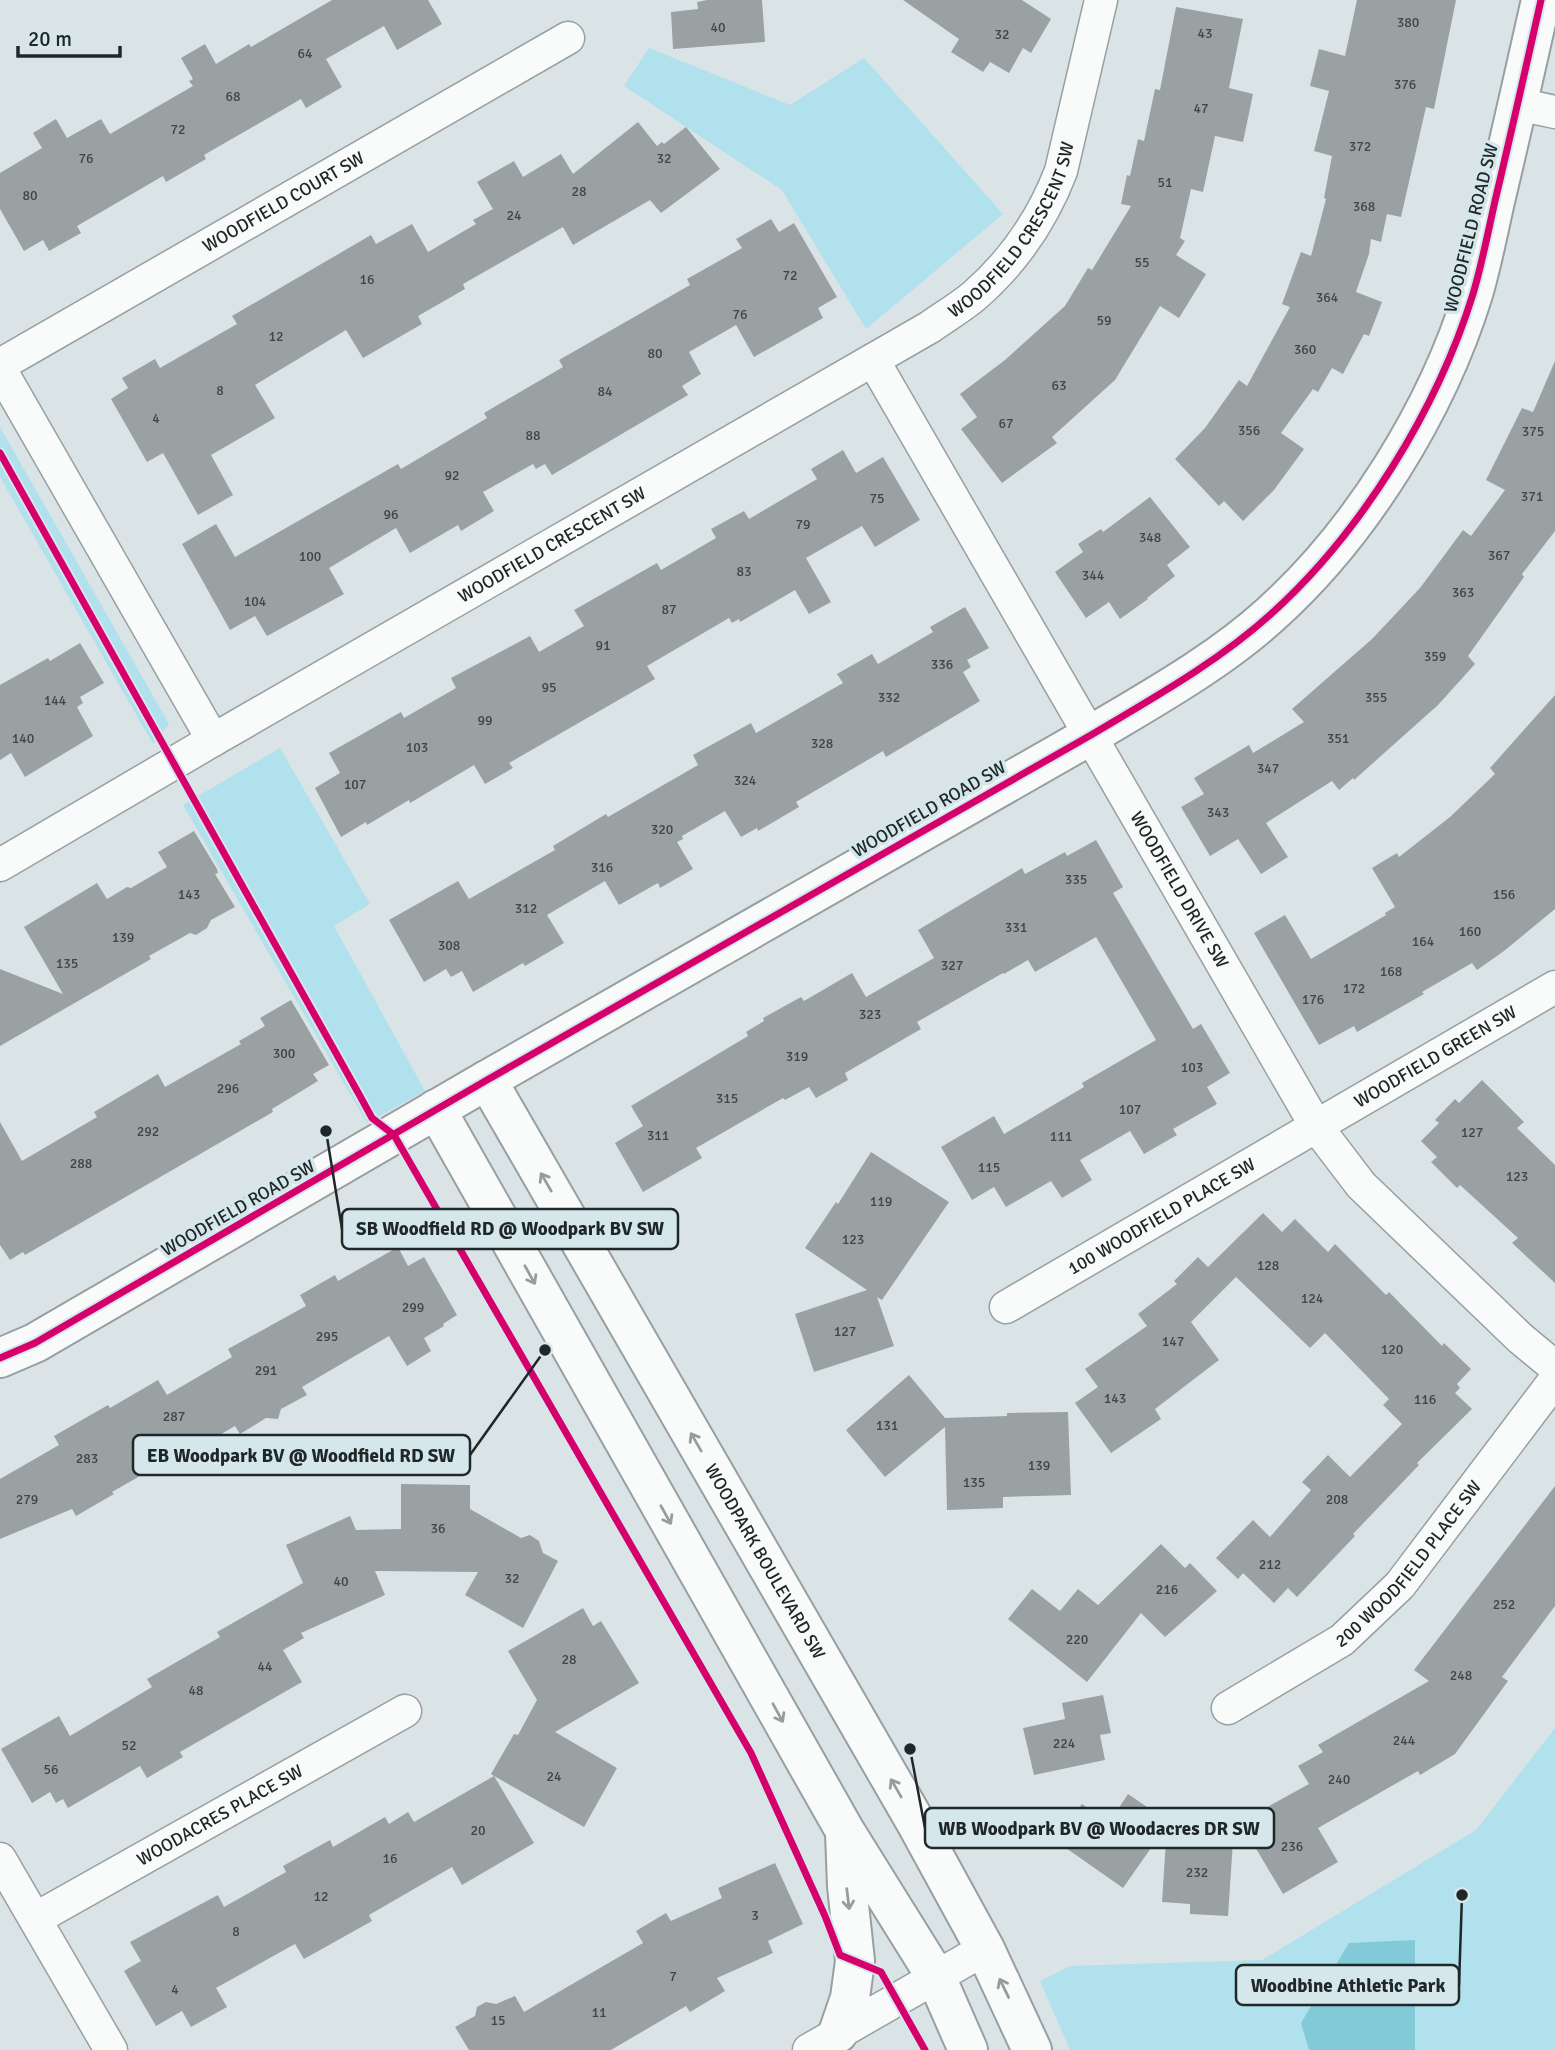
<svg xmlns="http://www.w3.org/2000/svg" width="1555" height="2050" font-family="Signika,sans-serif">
  <rect width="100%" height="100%" fill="#dae4e6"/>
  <g fill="#b0e1ed">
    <path d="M649 48 790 105 864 58 1003 214 866 329 782 190 624 86Z"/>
    <path d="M0 427 169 724 153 744 0 477Z"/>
    <path d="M280 748 370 904 334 926 425 1091 367 1123 183 805Z"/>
    <path d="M1555 1728V2050H1070L1040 1981 1070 1966 1262 1960 1476 1830Z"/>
  </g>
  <path fill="#83cad8" d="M1415 1940V2050H1309L1301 2023 1349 1943Z"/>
  <g fill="#9aa1a3">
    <path d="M332 0H428L442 24 397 50 384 26 326 59 342 87 306 108 301 99 204 155 206 159 166 182 163 176 77 226 81 233 49 251 43 240 24 251 0 209V173L42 148 33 133 56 119 67 138 101 119 110 134 193 86 189 81 193 79 181 58 205 44 216 64 249 44 251 47Z"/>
    <path d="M707 0H762L765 42 673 49 671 12 698 9 697 2Z"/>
    <path d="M903 0H1022L1051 19 1031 53 1023 48 1009 73 990 62 983 72 951 52 959 39Z"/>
    <path d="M1357 0H1456L1434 109 1426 107 1401 217 1387 214 1381 242 1371 239 1369 254 1356 292 1382 302 1369 336 1364 334 1343 374 1332 368 1318 392 1313 389 1281 433 1304 449 1274 490 1243 521 1224 501 1219 506 1175 459 1205 428 1239 380 1247 386 1290 307 1282 304 1301 252 1311 256 1326 199 1324 198 1332 156 1314 151 1329 91 1310 86 1319 49 1345 56Z"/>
    <path d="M1176 7 1243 19 1229 88 1253 94 1243 142 1215 136 1203 192 1191 189 1180 238 1185 241 1176 255 1206 274 1179 318 1160 306 1115 380 1052 437 1057 443 1002 483 961 429 977 417 960 394 1005 360 1065 306 1088 268 1092 270 1131 206 1121 204 1127 175 1130 176 1138 139 1144 141 1155 89 1160 90Z"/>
    <path d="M638 122 657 146 662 142 664 144 686 127 720 169 661 213 650 200 573 245 563 227 463 284 465 289 418 316 422 324 363 358 346 330 255 385 275 418 211 455 233 495 198 515 163 453 147 462 111 399 128 388 122 378 155 359 160 368 237 324 232 316 371 235 376 244 412 224 428 252 476 224 473 220 493 209 477 182 514 161 523 177 561 154 573 174Z"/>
    <path d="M771 219 779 232 794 223 837 297 818 308 823 318 754 357 736 325 689 352 701 374 682 386 688 395 552 475 545 464 536 469 533 464 483 492 494 511 461 531 458 525 410 553 396 528 329 568 344 594 267 636 255 616 230 630 182 544 216 524 235 557 398 464 401 469 487 418 484 413 563 367 559 360 690 285 687 279 742 248 736 239Z"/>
    <path d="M1555 361V531L1522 574 1524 577 1468 656 1475 664 1438 705 1354 780 1353 778 1339 790 1332 781 1266 823 1288 857 1261 874 1238 839 1210 856 1181 807 1204 794 1194 778 1249 745 1253 753 1304 722 1292 709 1372 639 1420 588 1463 530 1471 536 1505 490 1486 480 1522 408 1533 412Z"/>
    <path d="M843 450 856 473 883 457 920 520 875 547 862 526 806 558 831 602 809 614 795 590 740 622 739 619 732 623 729 618 647 666 655 679 509 763 513 768 485 784 474 765 410 803 409 800 367 825 366 822 341 837 315 788 340 773 329 753 401 712 404 718 456 688 451 678 530 636 539 652 584 626 574 610 657 563 661 570 716 538 711 529 744 511 749 519 817 479 811 469Z"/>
    <path d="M1150 497 1190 547 1167 565 1175 576 1147 598 1148 599 1120 619 1109 602 1086 618 1055 572 1083 552 1078 544 1101 529 1103 532Z"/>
    <path d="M965 607 989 648 967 660 971 667 963 672 980 701 886 757 883 751 796 802 799 807 758 831 757 828 741 837 725 811 682 836 683 839 677 842 693 869 660 888 658 883 619 905 605 881 547 915 564 943 525 966 523 963 473 992 462 971 451 977 446 969 424 982 389 920 458 881 469 899 555 850 553 846 606 814 608 817 698 765 693 755 751 723 756 733 843 683 837 674 872 654 878 664 933 632 930 627Z"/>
    <path d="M80 643 104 683 80 697 83 703 77 707 93 736 25 777 11 753 0 760V685L48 658 50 661Z"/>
    <path d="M1555 695V909L1504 951 1477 970 1472 963 1422 992 1424 994 1357 1032 1354 1026 1319 1045 1254 933 1285 915 1311 959 1386 915 1385 913 1395 907 1372 868 1397 853 1399 857 1450 817 1495 774 1490 768Z"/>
    <path d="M194 831 217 869 218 873 215 874 235 907 211 920 207 928 196 935 190 933 149 956 151 959 0 1046V969L63 994 24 927 97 883 107 899 127 887 131 888 167 867 158 852Z"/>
    <path d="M1096 840 1123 887 1113 893 1193 1029 1201 1024 1230 1073 1207 1087 1217 1104 1173 1129 1177 1135 1144 1154 1130 1131 1080 1160 1092 1180 1062 1198 1051 1181 1006 1207 994 1187 972 1200 941 1147 994 1116 1004 1134 1084 1087 1082 1083 1156 1040 1096 937 1035 972 1028 960 1004 974 1003 973 917 1022 921 1029 845 1073 848 1080 816 1098 809 1087 785 1100 783 1098 696 1148 702 1158 643 1192 615 1143 643 1126 631 1106 748 1036 746 1032 764 1021 763 1018 801 997 804 1001 852 973 866 997 934 958 918 930 1022 868 1025 874 1065 852 1067 856Z"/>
    <path d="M291 1000 329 1065 313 1074 318 1081 272 1109 273 1112 214 1146 25 1255 23 1252 10 1260 0 1245V1122L22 1161 97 1117 94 1112 158 1074 165 1087 241 1044 239 1041 265 1026 260 1018Z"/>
    <path d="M1482 1080 1524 1122 1517 1128 1555 1165V1283L1512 1243 1518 1238 1460 1185 1457 1188 1431 1162 1437 1157 1421 1141 1439 1123 1435 1120 1455 1099 1459 1103Z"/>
    <path d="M871 1152 949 1202 882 1300 877 1297 894 1346 814 1372 795 1314 867 1290 805 1248 836 1202 838 1204Z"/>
    <path d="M1263 1213 1282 1232 1295 1219 1328 1252 1335 1244 1386 1295 1389 1292 1442 1346 1444 1343 1471 1369 1457 1384 1460 1388 1455 1393 1472 1409 1417 1463 1419 1465 1353 1534 1355 1536 1297 1597 1288 1588 1274 1603 1243 1573 1238 1579 1216 1558 1253 1520 1270 1537 1311 1490 1302 1482 1328 1455 1350 1477 1402 1424 1383 1405 1389 1399 1325 1333 1310 1348 1236 1277 1191 1322 1219 1360 1155 1409 1161 1419 1111 1453 1075 1403 1098 1387 1085 1369 1147 1326 1138 1314 1177 1284 1174 1281 1198 1257 1208 1267Z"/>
    <path d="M398 1247 408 1266 424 1257 457 1315 443 1324 444 1326 424 1338 431 1351 407 1366 389 1336 302 1387 307 1395 281 1409 278 1419 266 1418 240 1434 235 1426 163 1468 161 1464 112 1492 114 1494 76 1516 72 1509 0 1539V1479L59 1445 54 1436 108 1405 110 1408 158 1380 167 1395 232 1357 228 1349 306 1306 300 1295 335 1275 338 1281Z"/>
    <path d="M909 1375 945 1418 1007 1416V1413L1068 1412 1071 1495 1003 1497V1508L947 1510 945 1427 885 1477 846 1430Z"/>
    <path d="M401 1484 470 1485V1509L521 1538 530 1535 539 1541 543 1553 558 1561 523 1628 465 1595 478 1572 375 1571 385 1595 301 1633 304 1638 283 1650 302 1682 180 1752 183 1757 147 1778 140 1766 68 1808 63 1799 56 1803 50 1792 32 1803 1 1749 59 1716 70 1736 152 1687 147 1679 220 1637 217 1632 303 1583 286 1545 350 1516 356 1530 401 1529Z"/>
    <path d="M1555 1486V1606L1502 1677 1508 1681 1455 1754 1420 1775 1418 1771 1318 1828 1338 1862 1283 1894 1245 1830 1265 1818 1260 1811 1309 1784 1298 1766 1323 1752 1318 1745 1429 1681 1414 1670Z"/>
    <path d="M1161 1544 1185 1568 1190 1563 1217 1591 1165 1637 1141 1613 1087 1682 1008 1619 1032 1589 1060 1611 1078 1589 1098 1605Z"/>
    <path d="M583 1608 593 1626 601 1621 639 1683 555 1732 617 1768 584 1827 494 1776 534 1843 462 1885 452 1867 369 1915 372 1921 304 1959 295 1944 216 1988 227 2007 191 2027 182 2011 156 2026 124 1971 141 1961 130 1942 218 1895 224 1907 286 1872 283 1866 330 1840 333 1847 385 1817 389 1824 408 1812 414 1822 494 1776 491 1774 514 1734 518 1735 537 1700 508 1651Z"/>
    <path d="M1103 1695 1111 1733 1100 1735 1105 1760 1034 1775 1023 1728 1065 1719 1062 1703Z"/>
    <path d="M1128 1794 1194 1839 1233 1841 1228 1916 1190 1914V1904L1162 1902 1167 1825 1123 1888 1056 1841 1082 1804 1109 1823Z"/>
    <path d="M775 1863 803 1924 768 1941 773 1953 717 1978 725 1991 690 2012 686 2006 611 2050H469L455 2027 475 2016 477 2007 486 2002 496 2004 515 1996 524 2012 643 1943 636 1931 666 1913 671 1921 722 1898 718 1888Z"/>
  </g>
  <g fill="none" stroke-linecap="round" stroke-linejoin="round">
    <defs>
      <g id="minor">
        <path d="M1518 104 1555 112"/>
        <path id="s1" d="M873 360 1316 1126 1361 1185 1520 1338 1555 1367"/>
        <path id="s2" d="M0 365 568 38"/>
        <path id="s3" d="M0 369 213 740 930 327C944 317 961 307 974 296 1013 262 1043 218 1061 171L1101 0"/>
        <path d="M0 865 213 740"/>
        <path id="s4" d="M1006 1307 1555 987"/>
        <path id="s5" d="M1228 1708 1342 1640 1400 1585 1555 1380"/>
        <path d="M0 1859 111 2050"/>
        <path id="s6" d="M35 1919 405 1711"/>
        <path d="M809 2050 985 1949"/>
      </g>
      <g id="tertiary">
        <path id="s7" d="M487 1080 915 1821 985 1949 1032 2050"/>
        <path d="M436 1109 845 1831 936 1977 968 2050"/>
        <path d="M0 1358 35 1343 487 1080 1091 735C1153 698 1218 662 1271 614 1361 533 1437 410 1473 294 1482 264 1488 232 1495 201 1511 134 1526 67 1541 0"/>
        <path d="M838 2033 850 1998 855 1961 847 1886 845 1833"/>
      </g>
    </defs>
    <use href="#minor" stroke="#979fa1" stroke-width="35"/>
    <use href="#tertiary" stroke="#979fa1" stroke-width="42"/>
    <use href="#minor" stroke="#f9fbfb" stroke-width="32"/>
    <use href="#tertiary" stroke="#f9fbfb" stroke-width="38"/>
    <defs>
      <g id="cycleway">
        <path d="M0 453C121 667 239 882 360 1096L372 1118 394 1135 751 1753 825 1916 840 1955 881 1972 925 2050"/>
        <path d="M0 1358 35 1343 487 1080 1091 735C1153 698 1218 662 1271 614 1361 533 1437 410 1473 294 1482 264 1488 232 1495 201 1511 134 1526 67 1541 0"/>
      </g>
    </defs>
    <use href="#cycleway" stroke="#d5e7eb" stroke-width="11"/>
    <use href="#cycleway" stroke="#d6006c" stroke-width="7"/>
  </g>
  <defs><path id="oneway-shaft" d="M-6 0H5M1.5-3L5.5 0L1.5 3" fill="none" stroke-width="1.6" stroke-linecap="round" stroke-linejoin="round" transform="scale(1.75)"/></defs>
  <g stroke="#979c9c">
    <use href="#oneway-shaft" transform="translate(546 1182) rotate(-120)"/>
    <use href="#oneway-shaft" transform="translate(530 1275) rotate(61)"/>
    <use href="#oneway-shaft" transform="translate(696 1442) rotate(-120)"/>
    <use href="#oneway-shaft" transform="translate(666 1515) rotate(61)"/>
    <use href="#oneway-shaft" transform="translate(778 1713) rotate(61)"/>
    <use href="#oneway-shaft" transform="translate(896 1788) rotate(-120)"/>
    <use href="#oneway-shaft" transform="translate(848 1899) rotate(83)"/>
    <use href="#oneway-shaft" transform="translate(1004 1988) rotate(-116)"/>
  </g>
  <g text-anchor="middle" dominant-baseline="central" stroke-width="7" stroke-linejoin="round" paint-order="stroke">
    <g font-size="14" fill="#3e4647">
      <text x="1408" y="22">380</text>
      <text x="718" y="27">40</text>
      <text x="1205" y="33">43</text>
      <text x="1002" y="34">32</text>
      <text x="305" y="53">64</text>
      <text x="1405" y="84">376</text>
      <text x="233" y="96">68</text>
      <text x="1201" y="108">47</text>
      <text x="178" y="129">72</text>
      <text x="1360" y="146">372</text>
      <text x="86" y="158">76</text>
      <text x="664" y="158">32</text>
      <text x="1165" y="182">51</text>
      <text x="579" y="191">28</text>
      <text x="30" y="195">80</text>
      <text x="1364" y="206">368</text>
      <text x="514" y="215">24</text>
      <text x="1142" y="262">55</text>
      <text x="790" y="275">72</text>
      <text x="367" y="279">16</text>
      <text x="1327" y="297">364</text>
      <text x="740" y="314">76</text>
      <text x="1104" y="320">59</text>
      <text x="276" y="336">12</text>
      <text x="1305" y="349">360</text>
      <text x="655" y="353">80</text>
      <text x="1059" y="385">63</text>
      <text x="220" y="390">8</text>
      <text x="605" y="391">84</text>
      <text x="156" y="418">4</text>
      <text x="1006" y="423">67</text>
      <text x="1249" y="430">356</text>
      <text x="1533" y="431">375</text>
      <text x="533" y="435">88</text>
      <text x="452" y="475">92</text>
      <text x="1532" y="496">371</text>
      <text x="877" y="498">75</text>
      <text x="391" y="514">96</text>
      <text x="803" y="524">79</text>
      <text x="1150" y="537">348</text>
      <text x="1499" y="555">367</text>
      <text x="310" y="556">100</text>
      <text x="744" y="571">83</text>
      <text x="1093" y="575">344</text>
      <text x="1463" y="592">363</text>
      <text x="255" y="601">104</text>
      <text x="669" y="609">87</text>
      <text x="603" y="645">91</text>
      <text x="1435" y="656">359</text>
      <text x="942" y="664">336</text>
      <text x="549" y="687">95</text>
      <text x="889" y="697">332</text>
      <text x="1376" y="697">355</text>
      <text x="55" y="700">144</text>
      <text x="485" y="720">99</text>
      <text x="23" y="738">140</text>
      <text x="1338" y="738">351</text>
      <text x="822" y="743">328</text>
      <text x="417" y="747">103</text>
      <text x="1268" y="768">347</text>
      <text x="745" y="780">324</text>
      <text x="355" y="784">107</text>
      <text x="1218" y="812">343</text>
      <text x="662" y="829">320</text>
      <text x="602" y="867">316</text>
      <text x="1076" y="879">335</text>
      <text x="189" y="894">143</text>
      <text x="1504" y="894">156</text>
      <text x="526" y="908">312</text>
      <text x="1016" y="927">331</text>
      <text x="1470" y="931">160</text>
      <text x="123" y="937">139</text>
      <text x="1423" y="941">164</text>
      <text x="449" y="945">308</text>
      <text x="67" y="963">135</text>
      <text x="952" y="965">327</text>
      <text x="1391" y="971">168</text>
      <text x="1354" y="988">172</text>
      <text x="1313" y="999">176</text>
      <text x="870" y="1014">323</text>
      <text x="284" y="1053">300</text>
      <text x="797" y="1056">319</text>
      <text x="1192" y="1067">103</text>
      <text x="228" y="1088">296</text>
      <text x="727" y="1098">315</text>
      <text x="1130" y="1109">107</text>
      <text x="148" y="1131">292</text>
      <text x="1472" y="1132">127</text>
      <text x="658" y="1135">311</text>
      <text x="1061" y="1136">111</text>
      <text x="81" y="1163">288</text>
      <text x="989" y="1167">115</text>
      <text x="1517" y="1176">123</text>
      <text x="881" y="1201">119</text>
      <text x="853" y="1239">123</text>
      <text x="1268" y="1265">128</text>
      <text x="1312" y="1298">124</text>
      <text x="413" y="1307">299</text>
      <text x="845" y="1331">127</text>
      <text x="327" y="1336">295</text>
      <text x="1173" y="1341">147</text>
      <text x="1392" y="1349">120</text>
      <text x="266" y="1370">291</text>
      <text x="1115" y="1398">143</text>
      <text x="1425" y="1399">116</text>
      <text x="174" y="1416">287</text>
      <text x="887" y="1425">131</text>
      <text x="87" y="1458">283</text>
      <text x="1039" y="1465">139</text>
      <text x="974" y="1482">135</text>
      <text x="27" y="1499">279</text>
      <text x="1337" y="1499">208</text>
      <text x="438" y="1528">36</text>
      <text x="1270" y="1564">212</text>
      <text x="512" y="1578">32</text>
      <text x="341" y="1581">40</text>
      <text x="1167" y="1589">216</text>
      <text x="1504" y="1604">252</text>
      <text x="1077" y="1639">220</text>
      <text x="569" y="1659">28</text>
      <text x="265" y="1666">44</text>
      <text x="1461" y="1675">248</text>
      <text x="196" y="1690">48</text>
      <text x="1404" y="1740">244</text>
      <text x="1064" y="1743">224</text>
      <text x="129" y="1745">52</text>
      <text x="51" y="1769">56</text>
      <text x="554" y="1776">24</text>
      <text x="1339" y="1779">240</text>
      <text x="478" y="1830">20</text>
      <text x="1292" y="1846">236</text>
      <text x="390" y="1858">16</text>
      <text x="1197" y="1872">232</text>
      <text x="321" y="1896">12</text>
      <text x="755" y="1915">3</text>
      <text x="236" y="1931">8</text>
      <text x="673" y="1976">7</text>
      <text x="175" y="1989">4</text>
      <text x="599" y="2012">11</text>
      <text x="498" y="2020">15</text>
    </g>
    <g font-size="18" fill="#202728" stroke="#d5e7eb">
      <text stroke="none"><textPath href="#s2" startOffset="327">WOODFIELD COURT SW</textPath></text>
      <text stroke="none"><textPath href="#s3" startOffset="1386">WOODFIELD CRESCENT SW</textPath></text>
      <text transform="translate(1471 228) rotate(-76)">WOODFIELD ROAD SW</text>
      <text stroke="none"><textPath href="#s3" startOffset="819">WOODFIELD CRESCENT SW</textPath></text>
      <text transform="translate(929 809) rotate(-30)">WOODFIELD ROAD SW</text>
      <text stroke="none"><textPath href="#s1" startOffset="612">WOODFIELD DRIVE SW</textPath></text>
      <text stroke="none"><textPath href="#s4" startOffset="497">WOODFIELD GREEN SW</textPath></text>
      <text transform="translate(238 1208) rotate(-30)">WOODFIELD ROAD SW</text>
      <text stroke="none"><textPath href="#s4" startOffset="180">100 WOODFIELD PLACE SW</textPath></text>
      <text stroke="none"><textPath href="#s5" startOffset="234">200 WOODFIELD PLACE SW</textPath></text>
      <text stroke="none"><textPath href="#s7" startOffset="556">WOODPARK BOULEVARD SW</textPath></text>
      <text stroke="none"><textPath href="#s6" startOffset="212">WOODACRES PLACE SW</textPath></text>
    </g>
  </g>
  <path fill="none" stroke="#202728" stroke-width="2.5" d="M326 1131L342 1229M545 1350L470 1455M910 1749L925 1828M1462 1895L1459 1985"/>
  <g fill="#202728" stroke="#d5e7eb" stroke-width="2.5">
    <circle cx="326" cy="1131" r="7"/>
    <circle cx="545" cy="1350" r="7"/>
    <circle cx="910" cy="1749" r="7"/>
    <circle cx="1462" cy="1895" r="7"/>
  </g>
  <g fill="#d5e7eb" stroke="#202728" stroke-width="2.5">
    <rect x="342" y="1209" width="336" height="40" rx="7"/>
    <rect x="133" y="1435" width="337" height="40" rx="7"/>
    <rect x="925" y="1808" width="349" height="40" rx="7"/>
    <rect x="1236" y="1965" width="223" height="40" rx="7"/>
  </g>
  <g font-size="19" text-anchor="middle" font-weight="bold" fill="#202728">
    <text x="510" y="1235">SB Woodfield RD @ Woodpark BV SW</text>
    <text x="301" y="1462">EB Woodpark BV @ Woodfield RD SW</text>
    <text x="1099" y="1835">WB Woodpark BV @ Woodacres DR SW</text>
    <text x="1348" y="1992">Woodbine Athletic Park</text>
  </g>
  <path d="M18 46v10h102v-10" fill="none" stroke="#202728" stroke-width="3.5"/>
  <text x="28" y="46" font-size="21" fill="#202728" stroke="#d5e7eb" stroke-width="5" paint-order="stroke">20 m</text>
</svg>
